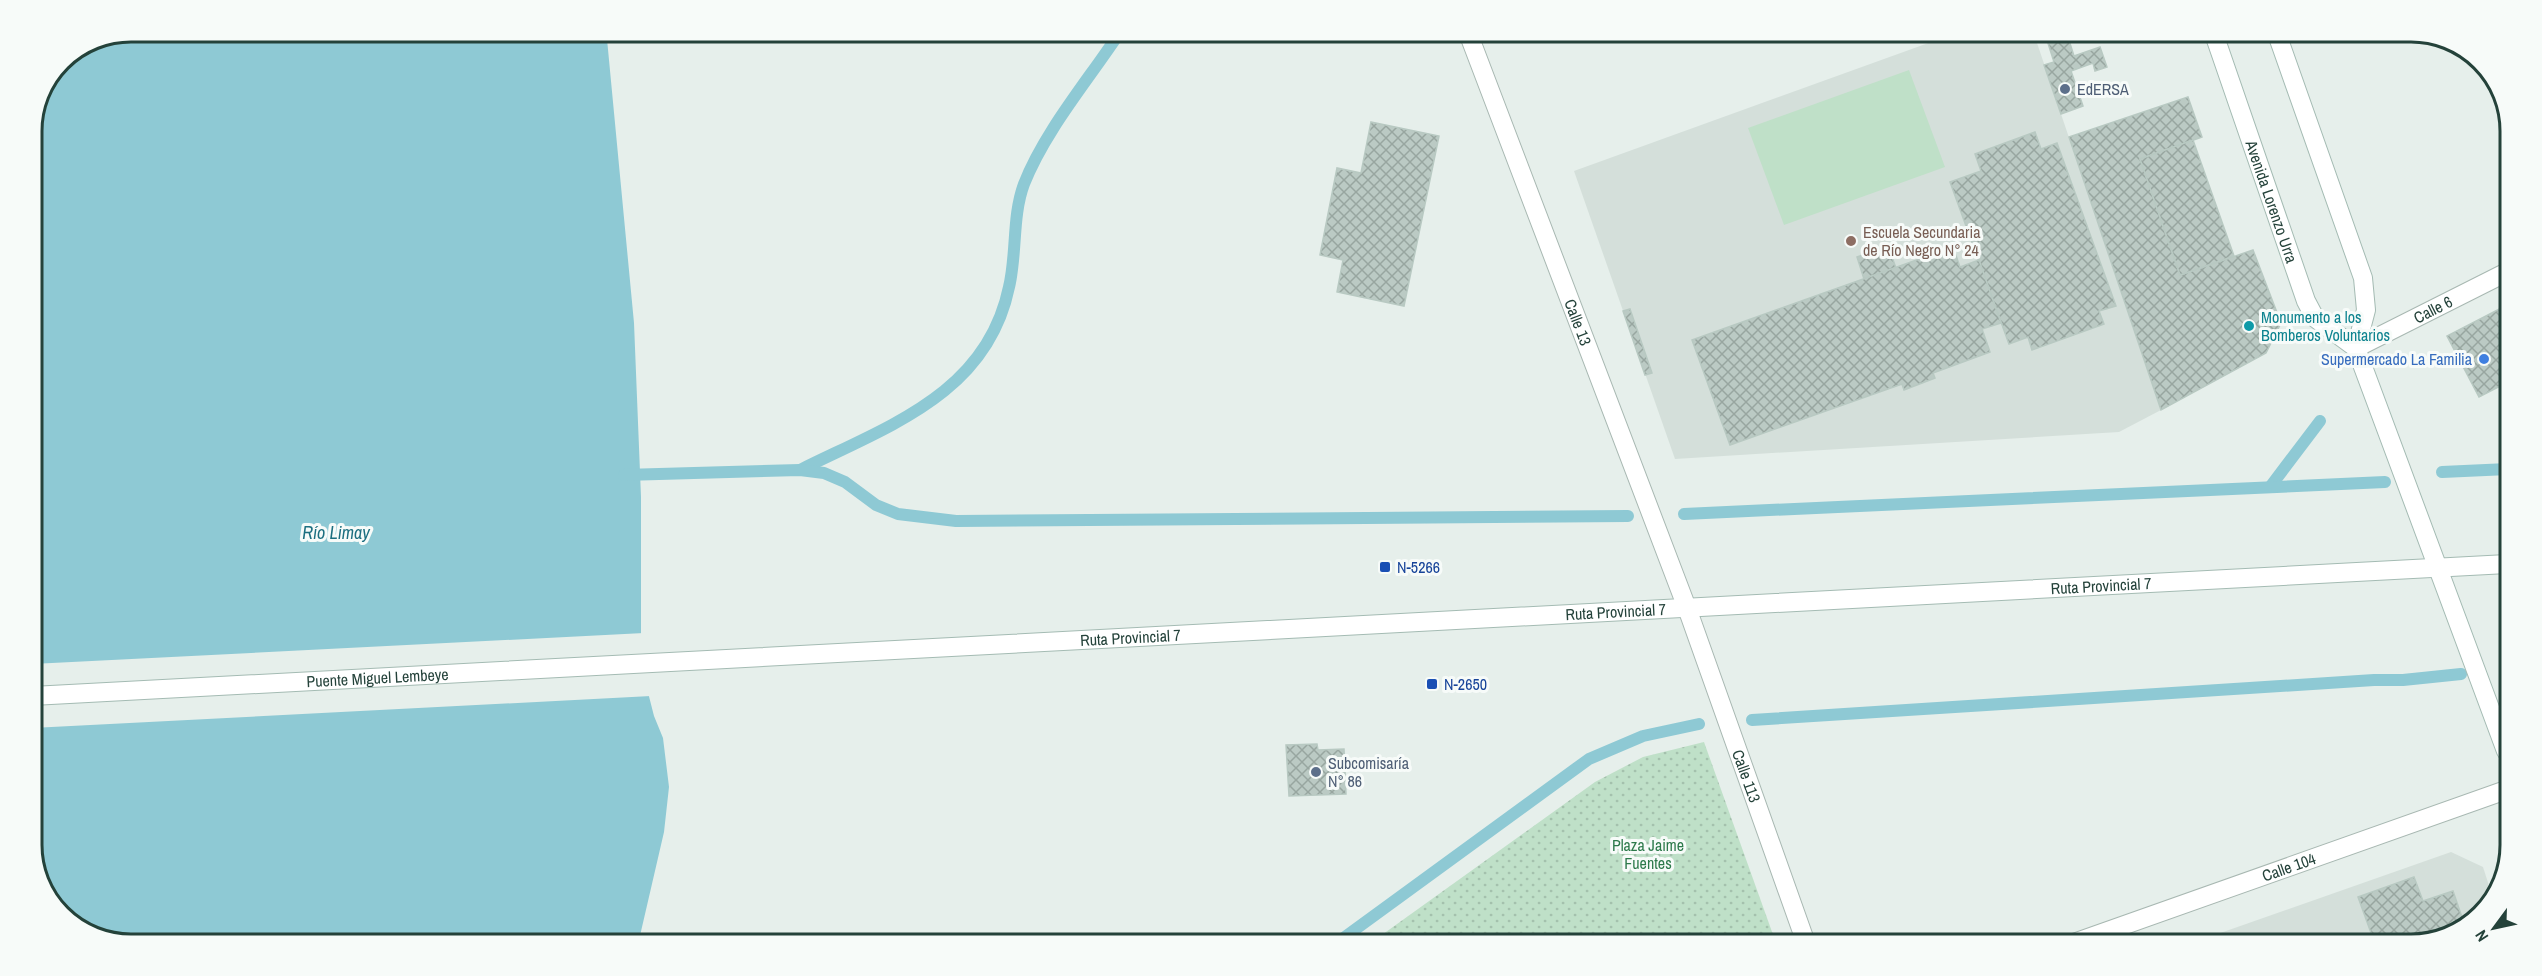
<svg xmlns="http://www.w3.org/2000/svg" width="2542" height="976" font-family="'Archivo Narrow',sans-serif">
  <defs>
    <pattern id="park-dots" width="8" height="8" patternUnits="userSpaceOnUse" patternTransform="scale(1.5)"><rect width="8" height="8" fill="#bfe0c8"/><path d="M2 2h.1M6 6h.1" fill="none" stroke="#a4c1ad" stroke-width="1.8" stroke-linecap="round"/></pattern>
    <pattern id="building-cross-hatch" width="8" height="8" patternUnits="userSpaceOnUse" patternTransform="scale(1.5)"><rect width="8" height="8" fill="#bbcac4"/><path d="M0 0l8 8M0 8l8-8" fill="none" stroke="#98a6a0"/></pattern>
  </defs>
  <rect width="100%" height="100%" fill="#e6efeb"/>
  <g fill="#d4dfda">
    <path d="M1945 37H2035L2161 410 2119 432 1675 459 1574 171Z"/>
    <path d="M2451 852 2483 867 2492 895 2471 924 2411 944H2189Z"/>
  </g>
  <path fill="url(#park-dots)" d="M1704 742 1776 943 1372 942 1595 782 1643 757Z"/>
  <path fill="#bfe0c8" d="M1909 70 1945 167 1784 225 1748 128Z"/>
  <path fill="#8ec9d4" d="M93 39H607L634 323 641 497V665L654 716 663 738 669 787 664 832 639 940 99 939 52 906 32 852V125L61 60Z"/>
  <path fill="#e6efeb" d="M644 633V665L651 696 32 728V664Z"/>
  <g fill="none" stroke-linecap="round" stroke-linejoin="round">
    <g stroke="#8ec9d4" stroke-width="12">
      <path d="M800 470C888 426 987 394 1009 287 1017 254 1012 216 1024 184 1044 133 1085 84 1116 38"/>
      <path d="M2442 472 2508 469"/>
      <path d="M624 475 800 470 824 473 845 482 876 505 898 514 956 521 1628 516"/>
      <path d="M2270 487 2320 421"/>
      <path d="M1684 514 2385 482"/>
      <path d="M1752 720 2374 680H2403L2461 674"/>
      <path d="M1338 942 1589 759 1643 736 1699 724"/>
    </g>
  </g>
  <g fill="url(#building-cross-hatch)" stroke="#b8c9c2" stroke-width="1.5">
    <path d="M2046 37H2068L2074 56 2100 47 2107 67 2095 71 2093 63 2071 71 2083 106 2061 114 2044 65 2054 62Z"/>
    <path d="M2188 97 2202 137 2140 159 2180 275 2253 250 2281 323 2266 353 2161 410 2069 137Z"/>
    <path d="M1371 122 1439 136 1404 306 1337 292 1343 260 1320 255 1337 168 1361 173Z"/>
    <path d="M2035 132 2041 149 2057 143 2116 306 2099 311 2104 324 2032 350 2028 337 2009 344 1950 182 1981 171 1975 154Z"/>
    <path d="M2193 140 2234 256 2180 275 2140 159Z"/>
    <path d="M1888 246 1896 268 1864 279 1857 257Z"/>
    <path d="M1953 247 1960 267 1979 260 2001 323 1982 329 1990 352 1933 373 1935 378 1904 390 1902 384 1730 445 1692 340Z"/>
    <path d="M2509 304 2508 382 2479 397 2447 336Z"/>
    <path d="M1630 309 1652 373 1645 375 1623 311Z"/>
    <path d="M1317 744 1318 750 1344 749 1346 794 1289 796 1286 745Z"/>
    <path d="M2414 877 2423 901 2453 891 2465 926 2411 944H2375L2358 897Z"/>
  </g>
  <g fill="none" stroke-linecap="round" stroke-linejoin="round">
    <defs>
      <g id="street">
        <path id="s1" d="M1470 38 1687 608 1806 943"/>
        <path id="s2" d="M2356 348 2509 271"/>
        <path id="s3" d="M2071 944 2506 790"/>
      </g>
      <g id="secondary">
        <path id="s4" d="M2215 37 2306 301 2315 318 2356 348"/>
        <path d="M2278 37 2363 278 2366 310 2356 348 2506 751"/>
        <path id="s5" d="M32 696 2507 564"/>
      </g>
    </defs>
    <use href="#street" stroke="#a8b8b2" stroke-width="20"/>
    <use href="#secondary" stroke="#a4bbb3" stroke-width="20"/>
    <use href="#street" stroke="#fff" stroke-width="18"/>
    <use href="#secondary" stroke="#fff" stroke-width="18"/>
  </g>
  <g fill="#5c6f8a" stroke="#f7fbf9" stroke-width="2">
    <circle cx="2065" cy="89" r="6"/>
    <circle cx="1316" cy="772" r="6"/>
  </g>
  <circle fill="#8d6e63" stroke="#f7fbf9" stroke-width="2" cx="1851" cy="241" r="6"/>
  <circle fill="#0f9aa8" stroke="#f7fbf9" stroke-width="2" cx="2249" cy="326" r="6"/>
  <circle fill="#3f7fe0" stroke="#f7fbf9" stroke-width="2" cx="2484" cy="359" r="6"/>
  <g fill="#1a4fb4" stroke="#f7fbf9" stroke-width="2">
    <rect x="1379" y="561" width="12" height="12" rx="3"/>
    <rect x="1426" y="678" width="12" height="12" rx="3"/>
  </g>
  <g text-anchor="middle" dominant-baseline="central" stroke-width="6" stroke-linejoin="round" paint-order="stroke">
    <g font-size="16" fill="#4e5e75" stroke="#f7fbf9" text-anchor="start">
      <text x="2077" y="89">EdERSA</text>
      <text x="1328" y="763">Subcomisaría<tspan x="1328" dy="18">N° 86</tspan></text>
    </g>
    <g font-size="16" fill="#24423a" stroke="#f7fbf9">
      <text stroke="none"><textPath href="#s4" startOffset="174">Avenida Lorenzo Urra</textPath></text>
      <text stroke="none"><textPath href="#s2" startOffset="86">Calle 6</textPath></text>
      <text stroke="none"><textPath href="#s1" startOffset="304">Calle 13</textPath></text>
      <text stroke="none"><textPath href="#s5" startOffset="2072">Ruta Provincial 7</textPath></text>
      <text stroke="none"><textPath href="#s5" startOffset="1586">Ruta Provincial 7</textPath></text>
      <text stroke="none"><textPath href="#s5" startOffset="1100">Ruta Provincial 7</textPath></text>
      <text stroke="none"><textPath href="#s5" startOffset="346">Puente Miguel Lembeye</textPath></text>
      <text stroke="none"><textPath href="#s1" startOffset="788">Calle 113</textPath></text>
      <text stroke="none"><textPath href="#s3" startOffset="231">Calle 104</textPath></text>
    </g>
    <g font-size="16" fill="#785e54" stroke="#f7fbf9" text-anchor="start">
      <text x="1863" y="232">Escuela Secundaria<tspan x="1863" dy="18">de Río Negro N° 24</tspan></text>
    </g>
    <g font-size="16" fill="#0d838f" stroke="#f7fbf9" text-anchor="start">
      <text x="2261" y="317">Monumento a los<tspan x="2261" dy="18">Bomberos Voluntarios</tspan></text>
    </g>
    <g font-size="16" fill="#366cbe" stroke="#f7fbf9" text-anchor="end">
      <text x="2472" y="359">Supermercado La Familia</text>
    </g>
    <g font-size="16" fill="#164399" stroke="#f7fbf9" text-anchor="start">
      <text x="1397" y="567">N-5266</text>
      <text x="1444" y="684">N-2650</text>
    </g>
    <g font-size="16" fill="#2d7a4b" stroke="#f7fbf9">
      <text x="1648" y="845">Plaza Jaime<tspan x="1648" dy="18">Fuentes</tspan></text>
    </g>
    <g font-size="18" font-style="italic" fill="#1c6f80" stroke="#f7fbf9">
      <text x="336" y="532">Río Limay</text>
    </g>
  </g>
  <path d="M0 0H2542V976H0ZM131 42H2411A89 89 0 0 1 2500 131V845A89 89 0 0 1 2411 934H131A89 89 0 0 1 42 845V131A89 89 0 0 1 131 42Z" fill="#f7fbf9" fill-rule="evenodd"/>
  <path fill="none" stroke="#24423a" stroke-width="3" d="M131 42H2411A89 89 0 0 1 2500 131V845A89 89 0 0 1 2411 934H131A89 89 0 0 1 42 845V131A89 89 0 0 1 131 42Z"/>
  <g transform="translate(2494 928) rotate(237)" stroke="#f7fbf9" stroke-width="4.5" paint-order="stroke">
  <path d="M0-4.5L10 22L0 15L-10 22Z" fill="#24423a"/>
  <text y="-9" font-size="16" font-weight="bold" text-anchor="middle" fill="#24423a">N</text>
  </g>
</svg>
